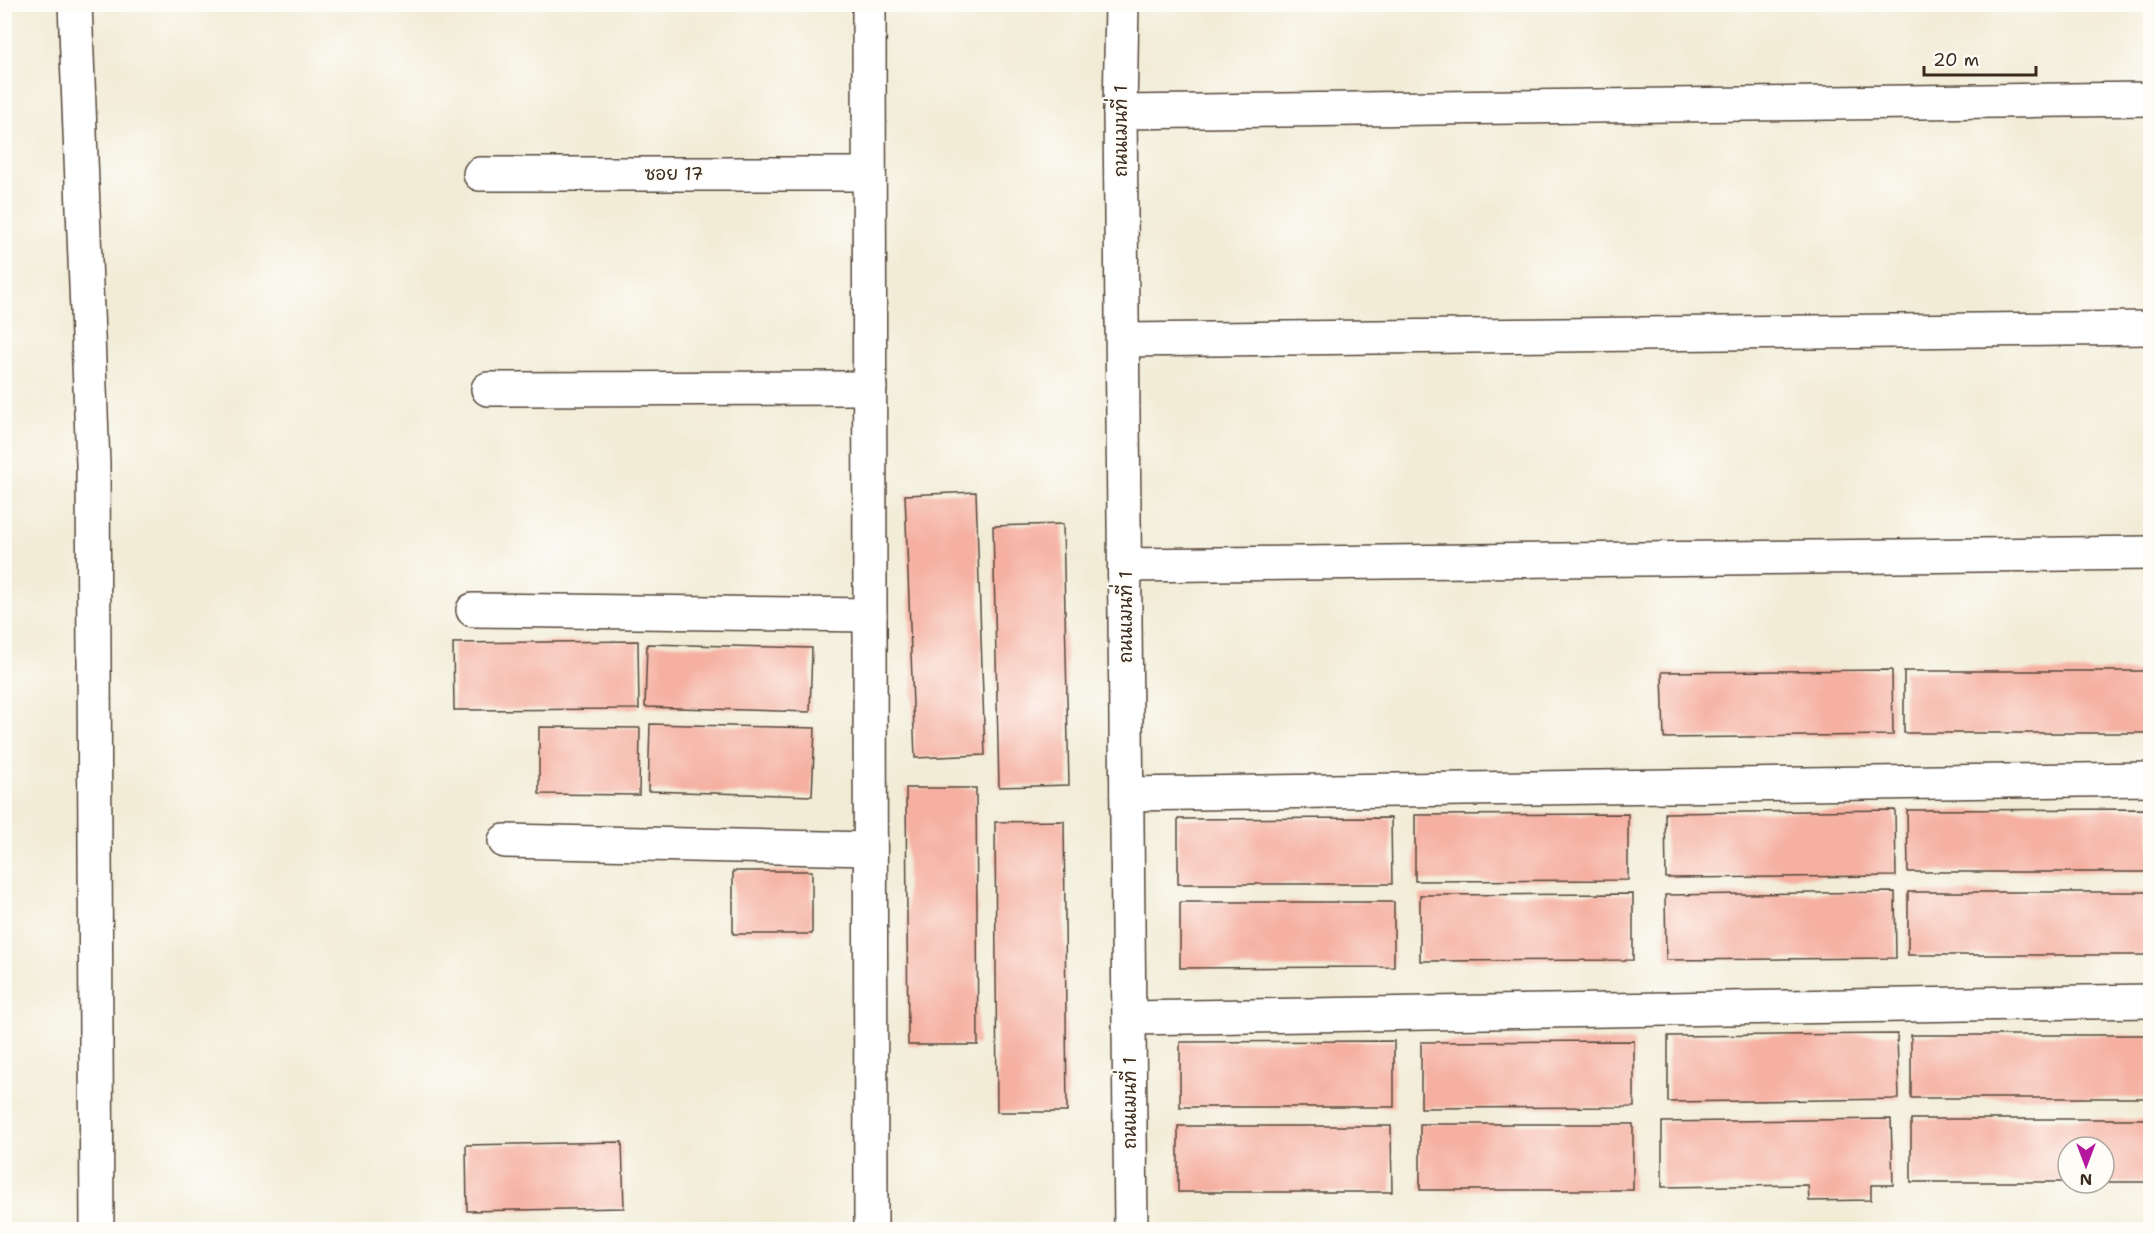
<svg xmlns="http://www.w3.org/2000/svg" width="2155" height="1234" font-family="'Shantell Sans','Playpen Sans Thai',sans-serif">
  <rect width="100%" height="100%" fill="#fdfcf7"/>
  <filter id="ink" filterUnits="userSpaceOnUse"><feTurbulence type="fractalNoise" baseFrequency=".0167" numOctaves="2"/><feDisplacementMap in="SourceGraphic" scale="12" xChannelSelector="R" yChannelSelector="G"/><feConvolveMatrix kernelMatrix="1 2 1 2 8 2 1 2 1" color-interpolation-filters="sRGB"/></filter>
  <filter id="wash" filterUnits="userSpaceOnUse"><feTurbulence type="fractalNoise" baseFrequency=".008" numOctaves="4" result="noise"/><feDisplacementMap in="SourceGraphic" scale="24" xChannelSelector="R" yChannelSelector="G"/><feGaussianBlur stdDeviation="1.35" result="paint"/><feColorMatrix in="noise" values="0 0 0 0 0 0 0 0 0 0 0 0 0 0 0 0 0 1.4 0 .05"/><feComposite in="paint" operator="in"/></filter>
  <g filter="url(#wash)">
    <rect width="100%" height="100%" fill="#f2ecd7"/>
    <g id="blocks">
      <g fill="#f5b0a1">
        <path d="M976 492 985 755 915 758 905 495Z"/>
        <path d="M1063 524 1069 785 999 787 993 526Z"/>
        <path d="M638 641 639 709 454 710 453 643Z"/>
        <path d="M647 644 812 648 810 712 645 707Z"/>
        <path d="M1892 670 1893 735 1664 738 1662 672Z"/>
        <rect x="1904" y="671" width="246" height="62"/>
        <path d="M650 724 815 728 812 796 648 791Z"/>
        <path d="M539 727 640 728 639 795 539 794Z"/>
        <path d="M906 788H976L978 1045H908Z"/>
        <path d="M2150 809V872H1908L1907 810Z"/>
        <path d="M1895 810 1896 876 1666 878 1665 813Z"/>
        <path d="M1628 814V880L1415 881V815Z"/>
        <path d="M1391 818 1392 884H1178V819Z"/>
        <path d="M1064 821 1067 1112H997L995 822Z"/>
        <rect x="733" y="871" width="79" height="63"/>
        <path d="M1895 892 1896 958 1666 960 1665 895Z"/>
        <rect x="1908" y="892" width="242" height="63"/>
        <path d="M1633 894V960L1420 961V895Z"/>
        <path d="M1180 902H1394V967L1180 968Z"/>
        <path d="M1897 1034 1899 1099 1668 1102V1036Z"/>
        <rect x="1911" y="1035" width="239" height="63"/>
        <path d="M1394 1041V1107H1180V1042Z"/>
        <path d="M1634 1041V1107L1421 1108V1042Z"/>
        <path d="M1891 1119 1893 1185H1871V1200L1809 1201 1808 1185 1662 1187V1122Z"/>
        <path d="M1911 1119H2150V1182H2104V1147H2068V1182H1911Z"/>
        <rect x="1420" y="1124" width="213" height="66"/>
        <path d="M1178 1126H1391L1392 1192H1178Z"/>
        <path d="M622 1142 624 1208 467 1211 466 1145Z"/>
      </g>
    </g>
  </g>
  <g filter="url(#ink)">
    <use href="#blocks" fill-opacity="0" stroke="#56473a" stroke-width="1.5"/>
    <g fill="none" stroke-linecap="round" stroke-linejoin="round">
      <defs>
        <g id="minor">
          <path d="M75 4 93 464 97 1230"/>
          <path d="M869 4 871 1230"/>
          <path d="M1122 4 1120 112 1131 1230"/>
          <path d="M1120 112 2150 99"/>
          <path d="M480 174H869"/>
          <path d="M1123 340 2150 328"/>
          <path d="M488 389 870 388"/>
          <path d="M1125 565 2150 553"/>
          <path d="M473 610 870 615"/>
          <path d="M1127 794 2150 779"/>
          <path d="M505 841 870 849"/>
          <path d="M1130 1018 2150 1001"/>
        </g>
      </defs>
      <use href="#minor" stroke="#56473a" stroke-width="36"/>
      <use href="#minor" stroke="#fff" stroke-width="33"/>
    </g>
  </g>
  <g text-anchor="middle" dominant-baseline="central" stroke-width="4.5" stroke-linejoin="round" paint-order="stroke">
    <g font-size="18" fill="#3b2a1e" stroke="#fdfcf7">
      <text transform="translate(1121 131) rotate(-90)">ถนนเมนที่ 1</text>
      <text x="674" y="174">ซอย 17</text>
      <text transform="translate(1126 617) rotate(-90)">ถนนเมนที่ 1</text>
      <text transform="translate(1130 1103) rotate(-90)">ถนนเมนที่ 1</text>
    </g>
  </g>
  <rect width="2155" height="1234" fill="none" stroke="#fdfcf7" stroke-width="24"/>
  <g transform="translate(2086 1165) rotate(180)"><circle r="28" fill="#fdfcf7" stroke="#afa8a0" stroke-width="1.5"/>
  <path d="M0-4.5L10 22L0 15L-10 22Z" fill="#b5179e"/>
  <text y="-9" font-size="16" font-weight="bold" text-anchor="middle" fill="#3b2a1e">N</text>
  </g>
  <path d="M1924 66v9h112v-9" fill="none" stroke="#3b2a1e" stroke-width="3"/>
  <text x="1933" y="66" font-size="18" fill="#3b2a1e" stroke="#fdfcf7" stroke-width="4.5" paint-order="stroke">20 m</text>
</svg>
